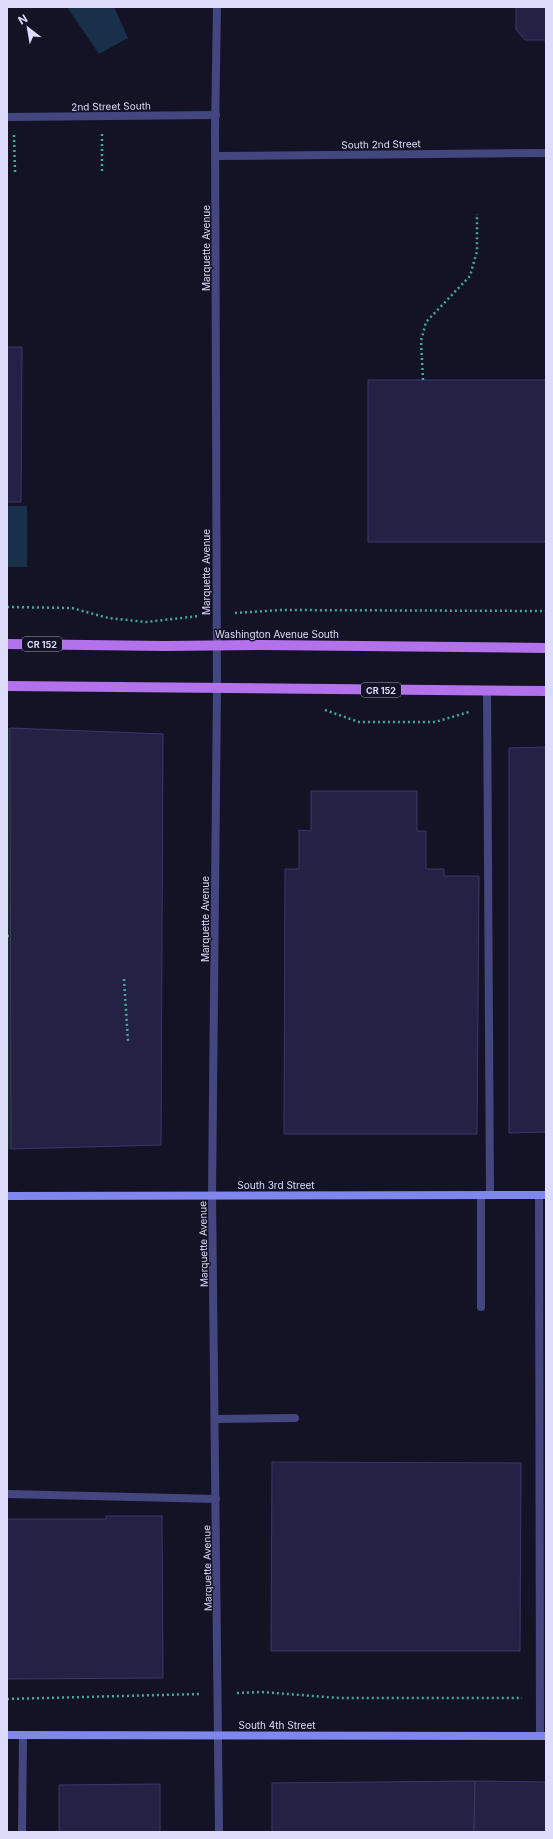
<svg xmlns="http://www.w3.org/2000/svg" width="553" height="1839" font-family="Inter,sans-serif">
  <rect width="100%" height="100%" fill="#141326"/>
  <path fill="#172f2c" d="M7 728H10L11 1149H7Z"/>
  <g fill="#18304a">
    <path d="M67 7H114L128 38 99 54Z"/>
    <rect x="7" y="506" width="20" height="61"/>
  </g>
  <g fill="#252144" stroke="#3c366d">
    <path d="M516 7H546V40H525L516 30Z"/>
    <path d="M7 347H22L21 502H7Z"/>
    <rect x="368" y="380" width="178" height="162"/>
    <path d="M10 728 163 734 161 1145 11 1149Z"/>
    <path d="M546 747V1132L509 1133V748Z"/>
    <path d="M311 791H417V831H426V869H444V876H479L477 1134H284L285 869H299V830L311 831Z"/>
    <path d="M272 1462 521 1463 520 1651H271Z"/>
    <path d="M106 1516H162L163 1678 7 1679V1519H106Z"/>
    <path d="M475 1781 474 1832H272V1783Z"/>
    <path d="M475 1781 546 1782V1832H474Z"/>
    <path d="M160 1784V1832H59V1785Z"/>
  </g>
  <g fill="none" stroke-linecap="round" stroke-linejoin="round">
    <g stroke="#40ab9a" stroke-width="2.5" stroke-dasharray="2 3" stroke-linecap="butt">
      <path d="M102 134V172"/>
      <path d="M14 135 15 172"/>
      <path d="M423 380 421 341 426 322 470 276 477 251V214"/>
      <path d="M7 607 72 608 108 618 146 622 199 616"/>
      <path d="M235 613 281 610 546 611"/>
      <path d="M325 710 359 722H435L469 712"/>
      <path d="M7 936H11"/>
      <path d="M124 979 128 1041"/>
      <path d="M237 1693 262 1692 339 1698H522"/>
      <path d="M7 1699 200 1694"/>
    </g>
    <g stroke="#44477f" stroke-width="8">
      <path d="M487 691 490 1195"/>
      <path d="M539 1195 540 1736"/>
      <path d="M481 1307V1195"/>
      <path d="M216 1419 295 1418"/>
      <path d="M7 1494 216 1499"/>
      <path d="M22 1832 23 1735"/>
    </g>
    <path stroke="#44477f" stroke-width="8" d="M7 117 216 115"/>
    <path stroke="#44477f" stroke-width="8" d="M216 156 546 153"/>
    <path stroke="#44477f" stroke-width="8" d="M217 7 215 130 217 689 212 1195 219 1832"/>
    <g stroke="#7f87ee" stroke-width="8">
      <path d="M7 1196 546 1195"/>
      <path d="M7 1735 546 1736"/>
    </g>
    <g stroke="#b371ec" stroke-width="10">
      <path d="M7 644 165 646 262 645 546 648"/>
      <path d="M7 686 546 691"/>
    </g>
  </g>
  <g text-anchor="middle" dominant-baseline="central" stroke-width="3" stroke-linejoin="round" paint-order="stroke">
    <g fill="#141326" stroke="#a1a0ba" stroke-width="1">
      <rect x="22" y="637" width="40" height="14" rx="3"/>
      <rect x="361" y="683" width="40" height="14" rx="3"/>
    </g>
    <g font-size="9" font-weight="bold" fill="#dddcfa">
      <text x="42" y="644">CR 152</text>
      <text x="381" y="690">CR 152</text>
    </g>
    <g font-size="10" fill="#dddcfa" stroke="#141326">
      <text transform="translate(111 106) rotate(-1)">2nd Street South</text>
      <text transform="translate(381 144) rotate(-1)">South 2nd Street</text>
      <text transform="translate(206 248) rotate(-90)">Marquette Avenue</text>
      <text transform="translate(206 572) rotate(-90)">Marquette Avenue</text>
      <text x="277" y="634">Washington Avenue South</text>
      <text transform="translate(205 919) rotate(-90)">Marquette Avenue</text>
      <text x="276" y="1185">South 3rd Street</text>
      <text transform="translate(203 1244) rotate(-91)">Marquette Avenue</text>
      <text transform="translate(207 1568) rotate(-91)">Marquette Avenue</text>
      <text x="277" y="1725">South 4th Street</text>
    </g>
  </g>
  <rect width="553" height="1839" fill="none" stroke="#dddcfa" stroke-width="16"/>
  <g transform="translate(28 28) rotate(329)" stroke="#141326" stroke-width="3" paint-order="stroke">
  <path d="M0-3L7 15L0 10L-7 15Z" fill="#dddcfa"/>
  <text y="-6" font-size="11" font-weight="bold" text-anchor="middle" fill="#dddcfa">N</text>
  </g>
</svg>
